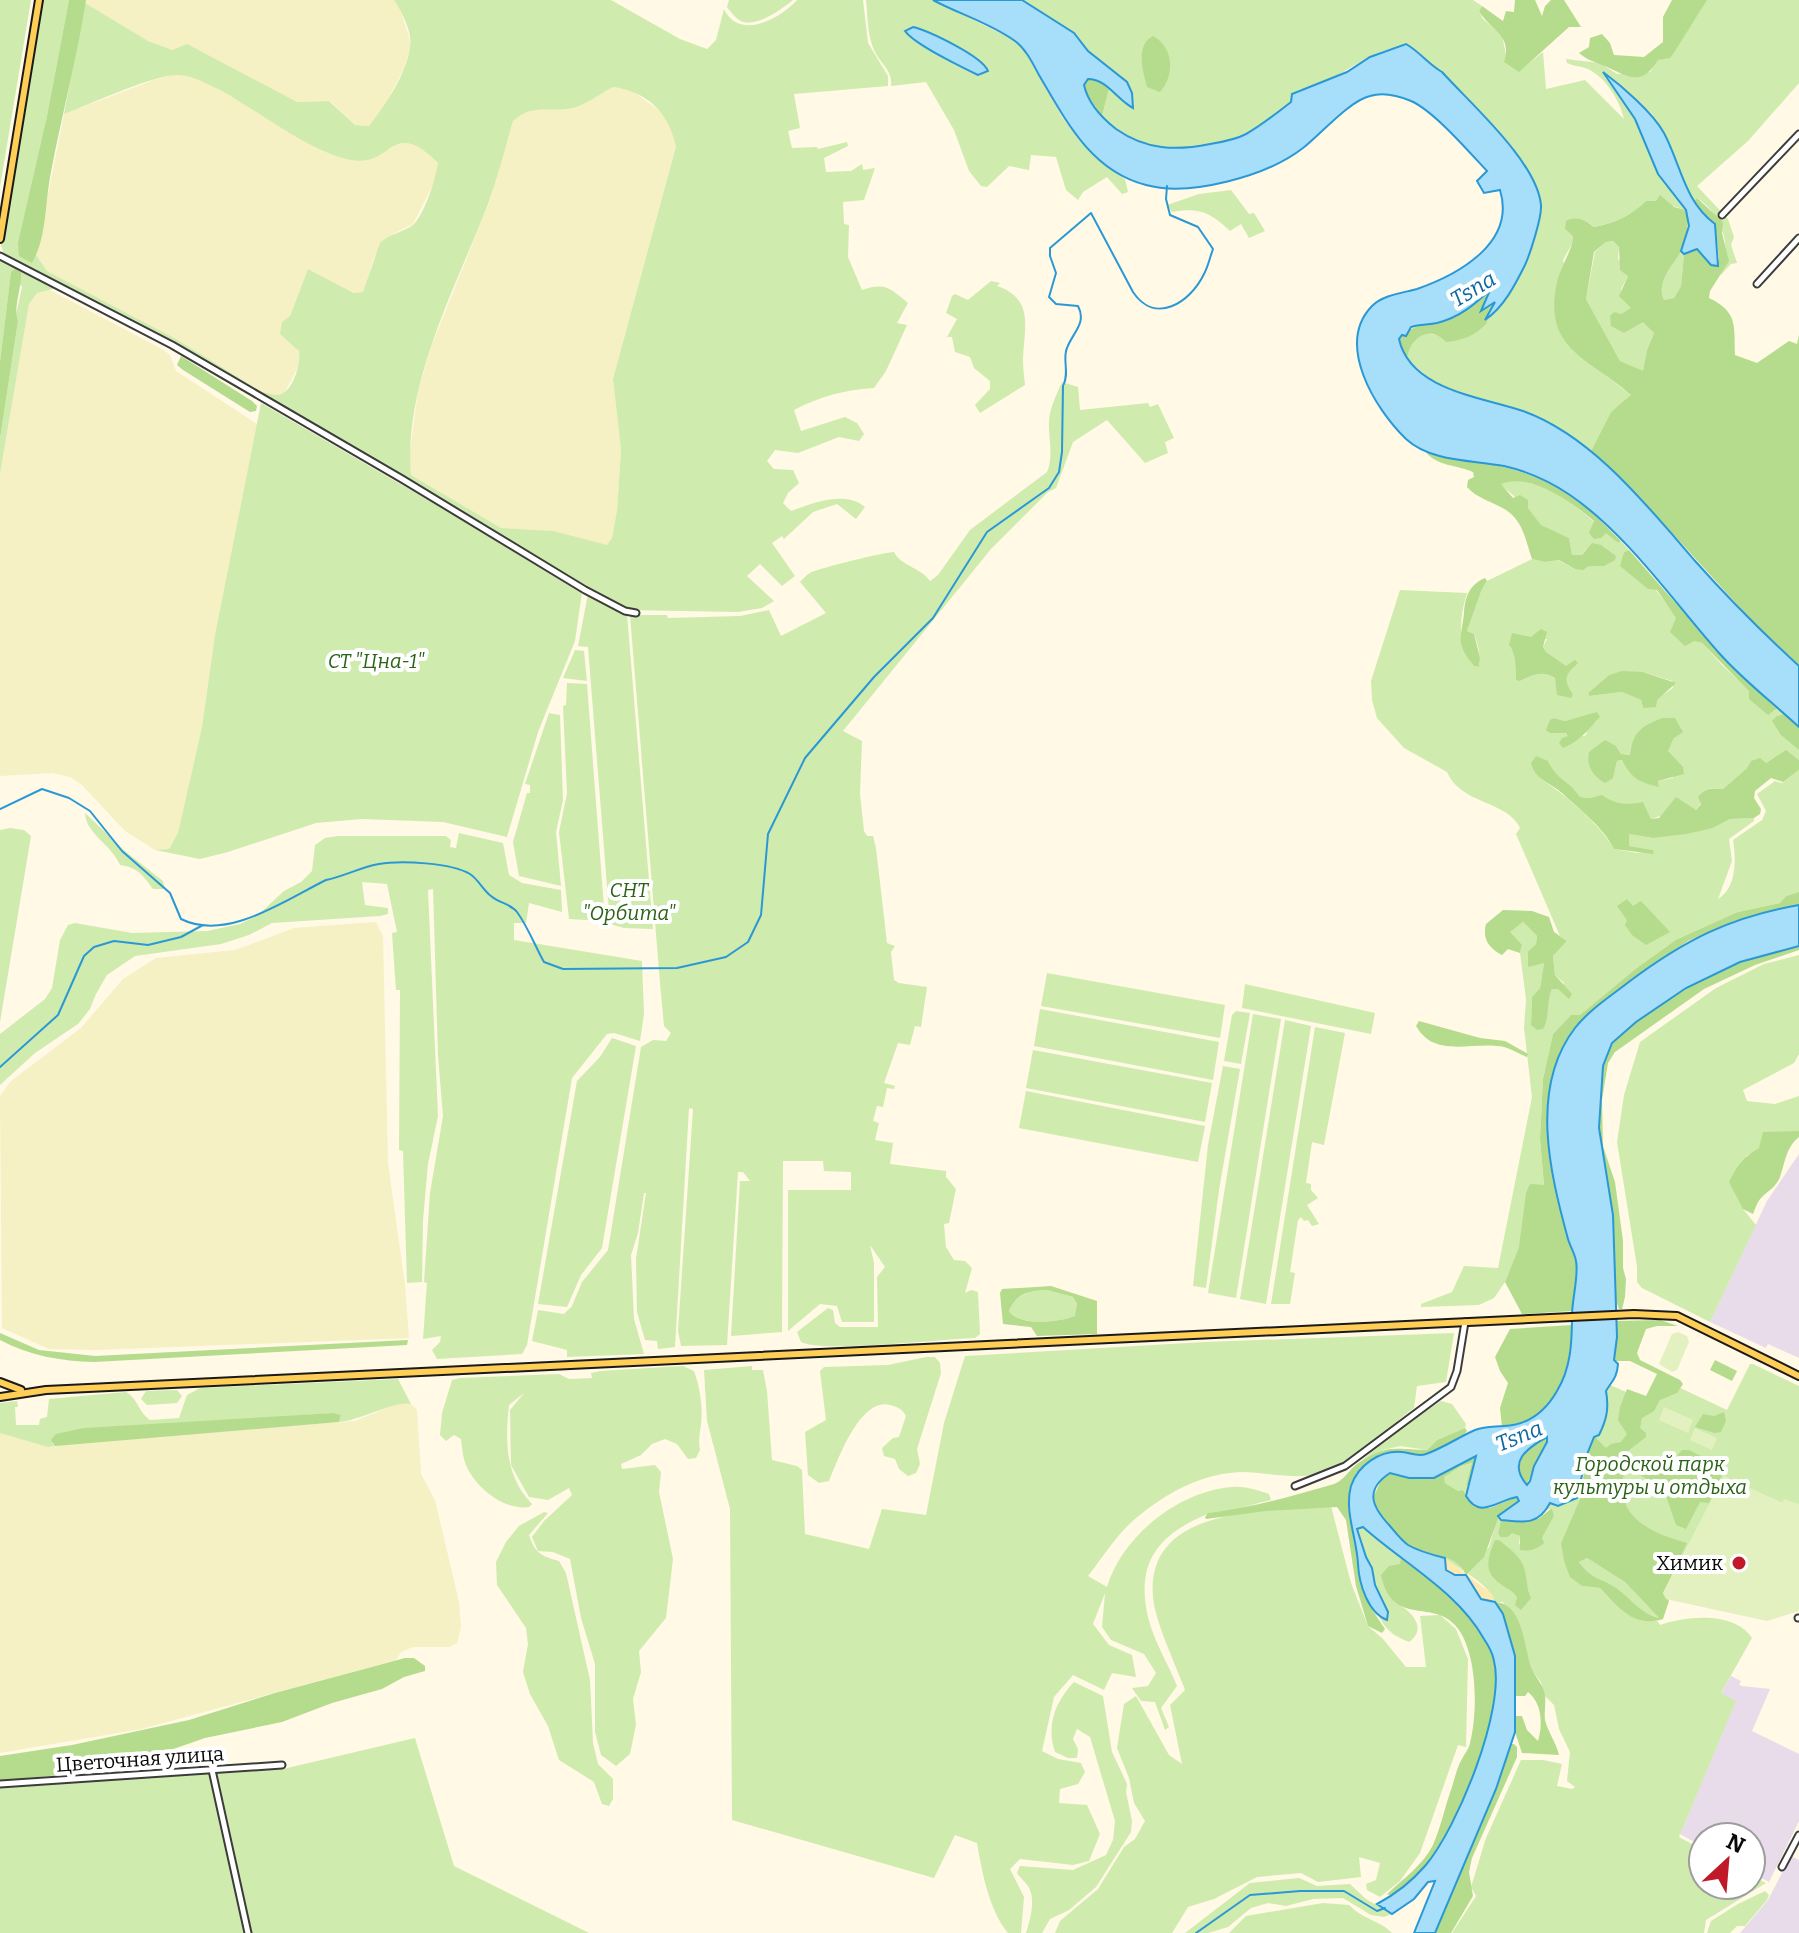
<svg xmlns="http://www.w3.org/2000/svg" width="1799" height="1933" font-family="Bitter,serif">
  <rect width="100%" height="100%" fill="#fff9e6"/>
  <g fill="#e8dcea">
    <path d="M1799 1154V1358L1768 1344 1766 1348 1710 1322 1767 1201Z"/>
    <path d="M1731 1676 1741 1681 1739 1685 1742 1686 1770 1689 1752 1731 1799 1754V1821L1769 1882 1751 1872V1837H1703V1847L1680 1834 1735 1702 1721 1693Z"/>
    <path d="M1791 1856 1799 1860V1933H1740L1768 1900Z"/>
  </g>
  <g fill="#f6f0c5">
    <path d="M86 0H394L401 11 411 44 404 68 383 109 370 126 355 125 330 101 297 102 148 41 111 20 85 3Z"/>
    <path d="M177 74 198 79 249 105 319 149 354 161 379 155 396 145 409 142 422 148 438 163 437 177 413 224 385 238 373 260 364 292 355 293 308 269 290 316 293 343 299 352 301 361 284 394 277 396 262 392 176 339 47 271 36 255 64 114 154 80Z"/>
    <path d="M613 87 630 89 665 115 671 126 676 145 613 379 621 450 617 510 612 538 607 545 501 528 411 475 409 457 418 392 431 347 490 200 513 121 521 114 540 108 574 107Z"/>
    <path d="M48 289 162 349 170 355 176 371 257 424 215 635 202 727 178 834 169 849 155 850 125 831 82 785 70 777 52 773 0 776V474L29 304 37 293Z"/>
    <path d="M376 922 383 936 388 1163 405 1285 409 1338 96 1350 49 1349 2 1328 0 1096 11 1081 81 1028 123 979 156 958 235 950 294 928Z"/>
    <path d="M401 1402 411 1404 417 1410 421 1474 435 1500 459 1602 461 1627 457 1643 449 1647H413L401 1652 396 1660 141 1729 0 1753V1433L51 1447 75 1442 355 1421Z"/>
  </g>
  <g fill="#d0ebae" fill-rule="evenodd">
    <path d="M0 0H31L0 187Z"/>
    <path d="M40 0H69L46 121 31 263 36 255 47 271 176 339 262 392C269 393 276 397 282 394 294 388 301 363 299 351L280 334 282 322 290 316 308 269 354 293 363 292 380 243C389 233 404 233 414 224 425 213 436 178 438 163 391 116 393 168 351 160 309 152 259 111 220 90 207 84 196 77 180 75 157 73 90 104 64 114L85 3 148 41 172 50 187 44 297 102 329 101 355 125 369 126C386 104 406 75 410 47 413 33 402 12 394 0H611L680 39 707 49 716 40 724 9C739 41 780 19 797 0H863L868 43 888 76V86L794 94 800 128 788 131 792 148 817 147 818 149 847 142 848 146 824 158 826 172 851 171 862 164 863 170 875 168 864 200 843 202 844 224 849 225 848 257 862 290C885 282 890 288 908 303L897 323 907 325 886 371 874 388C844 390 821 396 794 410L801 431 845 417 857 423 864 434 859 441 839 437 798 453 775 450 767 461 774 469 793 470 799 483 788 493 783 503 791 511C812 503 846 490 865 507L856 519 837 504 813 512 784 539 782 536 772 543 795 576 782 586 760 564 747 576 774 601 762 608 738 612 627 610 114 314 4 254 1 245ZM613 87C648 92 668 112 676 146L613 379 621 450 617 510 612 538 607 545 553 531 501 528 411 475C403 384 456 287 488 204 498 177 505 148 513 121 532 103 551 113 573 108 587 104 601 93 613 87Z"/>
    <path d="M729 0H793C782 9 756 28 741 21 735 18 731 12 727 7Z"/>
    <path d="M866 0H933L1016 41 1028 56 1062 117 1080 141 1101 162 1125 179 1128 192 1122 194 1107 177 1083 192 1078 200 1066 190 1056 157 1031 155 1029 170 1009 166 987 187 981 186 969 171 954 130 926 82 891 86C893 71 881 64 875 52 867 36 868 17 866 0Z"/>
    <path d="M1022 0H1473L1482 6 1479 11 1483 19 1502 35 1506 55 1519 71 1543 52 1546 89 1585 80 1624 119C1620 101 1604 74 1585 68 1579 66 1573 66 1567 63L1566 59 1600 63 1617 74 1650 72 1696 0H1799V83L1748 141 1697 186 1728 219 1734 237 1731 245 1737 263 1731 264 1720 276C1733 248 1723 215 1697 198L1694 201 1652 114 1603 74 1631 111 1651 153 1658 174 1686 210 1656 201H1646L1630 218 1594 227 1589 223 1573 236V242L1563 260 1601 372 1632 396 1611 412 1591 451 1575 440 1522 411 1473 398 1439 385 1407 360V351L1417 336 1425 333 1440 336 1487 323 1488 319 1506 299 1542 210 1513 147 1442 72C1428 64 1420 52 1406 44 1394 48 1380 51 1369 57 1346 69 1324 87 1298 90 1290 105 1280 111 1267 120 1219 154 1145 164 1102 116L1109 89 1133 107 1132 93 1127 82 1088 51 1074 33Z"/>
    <path d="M1231 190 1249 214 1254 213 1265 231 1249 238 1241 224 1230 231C1211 213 1199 207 1172 212L1167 205 1199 194Z"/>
    <path d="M1613 241 1619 247 1618 258 1628 276 1621 289 1624 301 1632 308 1621 314 1624 333 1643 321 1654 333 1647 350 1643 372 1620 361 1586 299 1595 252 1606 242Z"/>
    <path d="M1681 251 1684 254 1681 286 1674 298 1664 300C1656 283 1671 265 1681 251Z"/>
    <path d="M0 260 55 285 53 289 37 293 29 304 0 474V439L18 321 16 315 22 287 11 272 0 361Z"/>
    <path d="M991 281 1000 283 997 286C1035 299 1024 328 1023 359 1023 368 1024 376 1025 385L980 413 975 405 990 389V381L974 368 970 357 955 352 952 337H947L957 319 946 313 952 296 955 294 968 300Z"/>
    <path d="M1062 382 1078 387 1080 410 1148 403 1150 407 1158 404 1174 438 1165 442 1168 453 1145 463 1107 420 1073 442 1056 488 1048 492 991 549 843 731 862 741 860 794 864 831 867 836H873L876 848 887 943 895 946 891 952 894 980 899 983 927 987 921 1027 915 1026 910 1045 898 1043 884 1083 895 1086 894 1089 887 1088 883 1107 877 1106 873 1121 879 1123 875 1140 893 1143 890 1164 946 1171V1177L956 1189 949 1223 944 1224 946 1247 954 1260 965 1261 972 1268 965 1293 971 1290 978 1292 980 1334 975 1338C942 1339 823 1353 801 1342L797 1332 828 1308 833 1310 835 1323 840 1327H878L877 1277 885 1267 870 1245 874 1263V1322H842L837 1306 820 1304 788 1331V1190H851V1172L824 1171 823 1161H783L782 1332 731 1336 740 1181H750L743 1172H738L727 1345 681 1346 678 1331 693 1109 689 1108 675 1347 658 1349 657 1341 645 1340 637 1312 636 1259 646 1193H644L638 1233 631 1255 634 1319 644 1354 567 1357V1350L532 1341 538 1310 564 1314 572 1306 582 1282 608 1250 641 1047 653 1040 666 1041 671 1033 664 1026 660 983 630 615H667L668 618 740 616 769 610 781 636 826 613 800 582C803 579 806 575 810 573 816 569 885 552 894 552 901 566 920 567 930 581L938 575 970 530 1047 472C1054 456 1048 437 1049 420 1050 407 1057 394 1062 382Z"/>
    <path d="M261 403 577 587 582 592 575 641 538 732 507 837 443 822 362 819 316 823 228 852 200 859 155 850 169 849 178 833 202 727 215 635Z"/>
    <path d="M1505 481C1553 478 1585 515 1618 543L1621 541 1629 550 1624 552 1621 566 1656 590 1694 641 1702 643 1722 665 1773 712 1778 708 1784 714 1777 716 1799 750V760L1786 751 1766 763 1751 761 1747 768 1723 789 1711 788 1696 810 1689 807 1651 819 1643 803C1628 805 1615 805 1602 796L1590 798 1580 797C1572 785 1562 783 1553 773L1542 780C1565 794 1601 826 1614 849L1637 853 1653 850 1629 846V834L1653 838 1713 828 1730 819 1754 818V821L1729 839 1732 861 1718 899C1737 888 1736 859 1733 840L1762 820 1766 811 1757 794 1775 781 1782 783 1799 770V892L1786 896 1780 903 1738 912 1633 971 1580 1015H1571L1553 1034 1543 1079 1540 1139 1544 1186 1505 1282 1494 1298 1479 1305 1421 1307V1304L1452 1292 1464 1266 1498 1268 1532 1097 1524 1028 1526 999 1520 953 1522 946 1509 932 1523 922 1537 936 1536 944 1529 952 1544 963 1540 988 1532 997 1531 1025 1546 1011 1547 999 1552 989H1558L1564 983 1555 975 1553 956 1567 941 1560 936 1516 834 1520 828C1508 801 1460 804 1447 772L1404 748 1377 718 1372 700 1371 681 1400 590 1467 593C1459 618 1457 645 1474 666L1479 667C1481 655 1478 645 1474 634L1467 631 1482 589 1487 581 1532 559 1545 562 1558 560 1575 569 1588 546 1582 555H1572L1569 538 1541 526 1528 508 1500 484ZM1526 638 1547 639 1543 647 1546 652 1566 667 1577 663C1565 675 1563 679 1573 694L1557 687 1555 678C1542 670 1533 675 1520 681L1513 649ZM1643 672 1672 681 1673 688 1643 708 1641 700 1622 692 1589 696 1588 693 1609 675ZM1597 713 1598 720 1589 728 1585 736C1567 736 1562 735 1554 718L1565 721ZM1674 738 1668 751 1673 778 1658 781 1659 786 1623 760 1617 761 1613 778 1616 746 1621 754 1630 755 1631 746Z"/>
    <path d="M588 594 627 614 653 929 624 928 610 924 588 647 578 646Z"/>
    <path d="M575 650 584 651 587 681 563 678Z"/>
    <path d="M567 683 587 684 605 921 569 919 559 832 567 793 563 706 566 705Z"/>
    <path d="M549 713 560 715 563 800 556 832 561 886 519 876 513 842 527 793H530V785L525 784Z"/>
    <path d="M85 813 126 852 163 881 165 889H153C143 875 137 867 120 865 112 845 86 834 85 813Z"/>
    <path d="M10 828 24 830 31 836 0 1022V830Z"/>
    <path d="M459 833 503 843 509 875 522 883 561 890 562 912 529 903 526 923H514V940L642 961 644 1014 640 1041 614 1033 607 1034 572 1078 527 1345 522 1354 437 1359 432 1350 440 1342 441 1336 423 1339 427 1283 424 1282 430 1193 443 1116 438 1056 433 889 428 890 438 1116 428 1164 423 1220 422 1282 407 1283 403 1151 399 1150 400 990H396L392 933 397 932 387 884 362 882 365 905 388 908V914L380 916 272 923 249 935 221 944 135 956 107 975 96 994 90 1009 78 1024 35 1053 0 1085V1034L45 999 52 988 60 940 68 925 75 923 132 933 207 931 240 924 258 915 284 891 301 882 312 871 315 845 325 838 338 836H446L451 840 450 847 456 848Z"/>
    <path d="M1799 955V1054L1794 1063 1743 1090 1747 1101 1775 1104 1799 1096V1131L1787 1132 1746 1156 1743 1209 1756 1225 1710 1322 1642 1288 1637 1282V1267L1617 1142 1624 1095 1640 1042 1716 988 1764 964Z"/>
    <path d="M1047 973 1225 1005 1220 1038 1041 1006Z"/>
    <path d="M1245 984 1375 1013 1371 1034 1242 1008Z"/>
    <path d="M1040 1009 1219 1042 1213 1080 1034 1046Z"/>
    <path d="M1236 1011 1250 1013 1241 1064 1224 1061 1232 1015Z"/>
    <path d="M1253 1014 1281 1019 1236 1298 1208 1293Z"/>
    <path d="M1285 1020 1311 1026 1266 1304 1240 1299Z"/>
    <path d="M1315 1027 1345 1033 1324 1145 1312 1142 1306 1183 1311 1184V1190L1318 1198 1307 1205 1319 1224 1312 1226 1308 1220 1304 1221 1301 1217 1298 1220 1290 1272 1295 1273 1290 1304H1271Z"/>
    <path d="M612 1038 636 1046 602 1248 581 1275 567 1307 538 1304 577 1081 600 1057Z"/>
    <path d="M1033 1050 1212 1083 1205 1122 1026 1088Z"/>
    <path d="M1223 1066 1240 1069 1219 1190 1206 1288 1193 1286 1208 1145Z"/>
    <path d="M1026 1091 1205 1126 1198 1162 1019 1128Z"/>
    <path d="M1047 1290 1073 1297 1077 1304 1076 1316C1058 1322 1020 1327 1009 1311 1018 1293 1028 1291 1047 1290Z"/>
    <path d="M1454 1333 1446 1382 1417 1386 1414 1408C1387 1428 1362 1455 1330 1470 1304 1482 1272 1473 1245 1472 1203 1472 1166 1493 1135 1519 1117 1534 1103 1557 1088 1576L1107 1587C1122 1536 1179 1491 1232 1487 1244 1486 1257 1490 1269 1494L1271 1500C1257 1503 1243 1508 1229 1511 1223 1512 1215 1511 1210 1513 1160 1533 1135 1561 1148 1617 1154 1642 1168 1663 1177 1686L1161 1708 1169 1727 1165 1730 1155 1702 1141 1701 1132 1688 1148 1686 1156 1673 1144 1654 1111 1640 1102 1627 1105 1593 1093 1624 1109 1645 1132 1655 1136 1677 1112 1673 1104 1690 1073 1675 1054 1697 1042 1751 1058 1759 1081 1763 1085 1772 1078 1784 1060 1789 1059 1803 1087 1805 1100 1834 1089 1861 1073 1865 1020 1859 1010 1869 1024 1897 1021 1933H1008C989 1910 982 1872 977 1843L955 1835 934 1878 732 1820 730 1509 707 1421 704 1370 752 1366V1370H763L767 1391 772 1460 797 1466 802 1470 805 1534 869 1549 882 1509 926 1515 944 1423 965 1356 1205 1342Z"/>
    <path d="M926 1357H935L940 1363 941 1373 917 1449 920 1464 916 1473 908 1476 899 1469 895 1459 884 1456 882 1448 893 1438 899 1437 906 1416C902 1409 898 1407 890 1405 860 1397 838 1460 829 1481L819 1483 808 1475 805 1432 826 1420 820 1371 824 1367 888 1365Z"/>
    <path d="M1750 1364H1753L1799 1386V1504L1782 1503 1724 1477 1663 1593 1582 1498 1561 1543 1582 1586 1600 1588C1618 1607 1628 1622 1657 1621L1660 1625C1687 1616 1734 1611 1752 1638L1721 1693 1736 1701 1679 1837 1703 1850V1885H1751V1876L1766 1883 1706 1920 1704 1933H1452L1476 1896 1471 1887 1486 1838 1521 1760H1543L1562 1764 1557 1786 1572 1789 1575 1787 1567 1781 1570 1752 1559 1729 1554 1705 1545 1696 1541 1682 1533 1672 1503 1602H1495C1487 1581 1460 1571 1445 1558 1456 1558 1461 1564 1465 1574L1489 1547 1498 1516 1501 1520 1498 1533 1500 1537H1508L1512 1532 1520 1536 1519 1544 1542 1538 1554 1516 1552 1508 1547 1510 1550 1503 1558 1505 1577 1498 1594 1436 1599 1434C1607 1419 1609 1408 1606 1391L1610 1385 1645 1400 1657 1377 1727 1410ZM1499 1540C1528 1565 1519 1560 1529 1593L1517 1598 1514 1592Z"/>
    <path d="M683 1366 694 1371C700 1387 703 1408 701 1424 700 1434 698 1440 700 1450L696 1458 688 1459 677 1444 665 1439 652 1444 641 1455 621 1464 622 1469 655 1465 661 1472 659 1492 673 1559 666 1618 639 1651 641 1672 633 1699 636 1725 630 1754 616 1766 601 1755 595 1732V1664L581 1618 570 1559 553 1552 538 1551 532 1537 544 1521 572 1495 569 1488 548 1500 529 1497 511 1465 510 1410 524 1393 509 1405C505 1441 505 1476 532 1504L529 1507C504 1511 475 1487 466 1465 463 1458 462 1448 461 1439L454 1435 446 1441 440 1435 442 1413 452 1380 460 1378 559 1374 569 1379 592 1378 591 1373 600 1371Z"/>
    <path d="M398 1379 411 1404C395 1400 362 1420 339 1422L341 1415 334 1413 251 1419 52 1443 55 1446 48 1447 0 1433V1403L17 1401 18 1407H15L16 1425H39L40 1419 47 1417 49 1399 126 1392C139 1400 137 1410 150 1420L179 1418 187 1395 200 1388Z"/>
    <path d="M177 1390 182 1396 177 1403 147 1405 141 1399 146 1391Z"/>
    <path d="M1441 1401 1452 1404 1466 1424 1465 1428 1437 1440 1427 1450 1400 1446 1383 1450 1358 1464 1393 1433Z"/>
    <path d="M1473 1463 1466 1484 1468 1485 1466 1496 1463 1490 1458 1491 1445 1483 1443 1477 1461 1466Z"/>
    <path d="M1331 1506 1351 1583 1368 1626 1383 1639 1406 1667H1426L1420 1616 1440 1615 1456 1629 1468 1659 1466 1747 1458 1745 1420 1853 1400 1881 1380 1897 1367 1890 1366 1884 1376 1880 1380 1863 1359 1857 1361 1877 1318 1882 1301 1873 1257 1877 1214 1899 1188 1907 1172 1933H1055L1060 1921 1098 1889 1124 1847 1135 1839 1145 1821 1134 1803 1129 1778 1117 1748 1124 1704 1136 1696 1169 1755 1182 1764 1170 1705 1185 1690C1176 1665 1155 1622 1153 1597 1145 1505 1268 1511 1331 1506Z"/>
    <path d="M544 1512 548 1513 529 1535C535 1553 541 1556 559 1561L566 1573 590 1680 593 1743 598 1764 613 1779V1799L609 1806 602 1804 594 1782 559 1760 548 1726 530 1694 523 1672 528 1644 526 1628 497 1585 496 1562 506 1542 519 1526Z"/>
    <path d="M1363 1527 1401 1558 1398 1604C1412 1612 1428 1629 1409 1642 1394 1636 1387 1631 1379 1617L1387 1620 1384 1601 1375 1585 1372 1568 1366 1557 1357 1528Z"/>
    <path d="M1587 1558 1625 1582 1659 1618 1641 1611 1630 1600 1586 1573 1579 1562Z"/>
    <path d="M1074 1682 1103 1696 1112 1752 1127 1784 1126 1792 1132 1821 1131 1832 1096 1887 1069 1910 1050 1919 1042 1933H1026C1030 1921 1035 1902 1030 1890 1028 1884 1021 1879 1017 1873L1020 1866 1073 1870 1106 1855 1113 1840 1115 1821 1090 1737 1077 1729 1073 1739 1078 1749 1077 1758H1068L1055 1752C1046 1726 1055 1702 1074 1682Z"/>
    <path d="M415 1738 454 1866 589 1933H0V1787L283 1769Z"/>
    <path d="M1299 1878 1317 1886 1350 1884 1366 1899 1392 1914 1384 1917 1371 1915 1343 1898 1313 1899 1286 1906 1268 1903 1251 1908 1228 1927 1208 1933H1185L1250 1883Z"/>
    <path d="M1765 1891 1769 1895 1767 1900 1745 1926H1737L1730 1933H1707L1711 1921 1738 1904Z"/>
    <path d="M1323 1903 1349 1905C1365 1921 1380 1920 1392 1933H1229L1246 1916Z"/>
  </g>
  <g fill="#b4dc8c" fill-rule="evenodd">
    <path d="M69 0H86C77 58 62 114 51 172 45 200 47 238 32 263L19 256 18 243 46 121Z"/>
    <path d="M1515 0H1535L1542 16 1545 6 1551 0H1564L1581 27H1569L1519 72 1504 62C1513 35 1490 30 1479 11L1482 6 1503 21 1506 11 1514 12Z"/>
    <path d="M1672 0H1707L1675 51 1670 58 1658 60C1640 89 1627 75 1602 65 1593 61 1587 60 1579 53L1589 47 1590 38 1602 34 1610 43 1614 55 1644 57 1663 42V17Z"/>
    <path d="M1153 36C1174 47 1175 76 1160 92L1147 87C1143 71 1135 45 1153 36Z"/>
    <path d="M1089 79H1096L1109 89 1102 116 1086 93 1084 85Z"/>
    <path d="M1660 195 1674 207 1686 210C1689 225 1688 239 1680 253 1671 267 1656 283 1664 300L1674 298 1681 286 1684 254 1697 249 1711 265 1719 259 1715 224 1703 215 1694 201 1697 198 1723 222 1722 233 1729 261 1710 291 1709 298C1738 312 1734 325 1735 355L1757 363 1789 341 1797 344 1799 335V666L1752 621 1654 513 1591 451 1611 412 1631 395C1590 358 1542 350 1557 282 1560 268 1574 247 1573 236L1565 229 1566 221C1577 215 1586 221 1594 227 1616 223 1631 216 1646 201H1656ZM1613 241 1619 247 1620 270 1628 276 1619 296 1631 308 1621 314 1614 312 1610 316 1611 326 1624 333 1643 322 1654 333 1647 350 1643 371 1620 361 1586 299 1594 252 1606 242Z"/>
    <path d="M15 269 21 272C22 288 13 306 18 321L0 439V361L11 272Z"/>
    <path d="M1493 287 1497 301 1485 320 1488 319 1487 323C1474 336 1464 340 1446 342 1429 324 1409 338 1407 360L1399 339C1417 320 1429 327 1451 318 1469 311 1480 300 1493 287Z"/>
    <path d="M181 356 252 401 257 406 256 411 250 412 183 370 177 365Z"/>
    <path d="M1426 452C1475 462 1528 466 1570 495 1589 508 1605 525 1621 541L1618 543 1606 533 1601 538 1594 539 1589 533 1594 521C1573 503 1531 472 1501 484L1513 498 1520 495 1528 500V508L1541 525 1569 538 1572 555H1582L1592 543 1601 545 1616 556 1615 560 1604 566H1589L1583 570 1575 569 1559 560 1545 562 1532 559C1527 545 1525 530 1515 518 1503 503 1480 502 1467 487L1468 480 1474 477 1473 472C1458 465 1436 466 1426 452Z"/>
    <path d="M1629 550 1722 656 1778 708 1768 715 1749 699V691L1702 643 1694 641 1685 646 1670 632 1676 618 1657 590 1648 589 1620 566 1624 552Z"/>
    <path d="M1485 578 1487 581 1482 589 1467 631 1474 634 1480 658 1479 667 1474 666C1455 642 1461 640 1464 613 1465 597 1469 585 1485 578Z"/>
    <path d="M1541 629 1547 632 1543 647 1546 652 1566 666 1575 660 1578 663C1565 675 1563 679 1573 694L1571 698 1557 695 1555 678C1542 670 1533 675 1520 681L1516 680C1516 669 1516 652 1509 645L1512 633 1531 637Z"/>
    <path d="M1622 671 1643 672 1676 683 1657 700 1656 707 1643 708 1641 700 1622 692 1589 696 1588 693 1609 675Z"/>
    <path d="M1597 712 1600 717C1588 730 1580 741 1563 748L1559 743 1562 738 1568 736 1566 733H1550L1546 730 1550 720 1554 718 1565 721Z"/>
    <path d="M1784 714 1799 727V750L1781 735 1772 721 1777 716Z"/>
    <path d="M1663 718H1675L1683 732 1674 738 1668 751 1683 767 1684 774 1658 781 1659 787C1639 782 1632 779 1622 760L1617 761 1613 778 1605 783C1593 776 1586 766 1589 752L1605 740 1616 746 1621 754 1630 755C1632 733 1642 725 1663 718Z"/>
    <path d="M1786 750 1799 760V770L1783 782 1771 778 1755 791 1754 798 1761 809 1760 814 1754 818 1730 819 1713 828 1686 834 1653 838 1629 834V846L1653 850 1654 854 1614 849C1603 827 1580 810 1562 793 1551 783 1535 780 1531 763L1536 756 1548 761C1558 782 1568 779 1580 797L1590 798 1602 795C1615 805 1629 805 1643 802L1651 819 1659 818 1676 797 1696 810 1701 804 1698 797C1706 788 1712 788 1723 789L1747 768 1751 761 1760 758 1766 763Z"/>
    <path d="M1799 892V905L1735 921 1688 941 1596 1007 1575 1028 1550 1161 1569 1241 1577 1264 1572 1311 1522 1314 1505 1282 1519 1247 1526 1193 1530 1184 1544 1185 1540 1139 1543 1079 1553 1034 1571 1015H1580L1633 971 1676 940 1738 912 1780 903 1786 896Z"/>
    <path d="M1627 899 1633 906 1641 901 1670 932 1646 945 1632 935 1625 925 1627 920 1617 906Z"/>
    <path d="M1503 910 1532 911 1549 917 1554 932 1567 941 1553 956 1555 975 1572 994 1569 999 1558 989H1552C1546 1002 1550 1018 1543 1029L1537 1030 1531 1025 1532 997 1540 988 1544 963 1528 967V952L1536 944 1537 936 1523 922 1510 932 1522 945 1520 953 1508 949 1502 955C1489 948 1482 939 1486 924Z"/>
    <path d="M1799 946V950L1755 965 1704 989 1615 1052 1608 1063 1602 1100 1603 1146 1615 1182 1623 1241V1268L1626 1279 1625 1297 1622 1309H1619L1616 1300 1613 1215 1599 1128 1602 1066 1612 1043 1636 1022 1686 988 1740 962Z"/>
    <path d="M1419 1021 1480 1038 1505 1041 1528 1054 1527 1057C1517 1053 1507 1046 1497 1046 1466 1043 1434 1057 1416 1026Z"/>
    <path d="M1799 1131V1137C1786 1147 1785 1163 1780 1177 1776 1187 1769 1190 1762 1197 1758 1200 1755 1209 1753 1214L1743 1209 1729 1182C1737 1166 1743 1157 1759 1148L1763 1132Z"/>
    <path d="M1051 1286 1097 1301V1334L1037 1336 1031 1327 1003 1324 1000 1293 1002 1289ZM1047 1290 1073 1297 1077 1304 1075 1316C1059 1322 1020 1327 1009 1311 1017 1293 1028 1291 1047 1290Z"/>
    <path d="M1660 1320 1678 1326H1657L1646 1329 1637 1353 1640 1360 1680 1380 1683 1384 1677 1393 1660 1400 1654 1411 1642 1418 1640 1428 1646 1433V1437L1628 1451C1629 1463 1621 1476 1622 1489 1624 1523 1659 1535 1687 1543L1663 1593 1669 1601 1663 1619C1633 1628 1618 1607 1600 1588L1582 1586 1570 1577 1564 1561 1561 1543 1582 1495 1586 1457 1594 1436 1606 1448 1611 1444 1621 1442 1627 1434 1618 1420 1620 1407 1627 1389 1646 1396 1657 1374 1630 1361H1614L1617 1321ZM1587 1558 1625 1582 1659 1618C1638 1612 1633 1600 1616 1588 1601 1578 1590 1579 1579 1562Z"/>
    <path d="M1572 1325C1571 1358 1562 1407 1527 1422 1520 1425 1510 1425 1502 1427L1500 1408 1508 1383 1500 1371 1495 1357 1510 1329Z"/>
    <path d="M0 1333 39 1350 95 1356 408 1340 407 1345 94 1362C61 1361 30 1356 0 1340Z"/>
    <path d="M1715 1360 1737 1371 1732 1381 1710 1370Z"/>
    <path d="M1724 1412 1726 1421 1721 1432 1715 1433 1695 1427 1703 1414 1714 1416Z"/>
    <path d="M334 1413 341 1415 339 1422 55 1446 51 1440 56 1434 84 1428Z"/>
    <path d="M1465 1428 1467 1431 1462 1437 1424 1455 1400 1452 1356 1473 1358 1571 1371 1608 1385 1629 1382 1633 1368 1626 1356 1586 1346 1520 1337 1507 1266 1511 1206 1519 1205 1517 1208 1513C1250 1508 1293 1496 1334 1484 1343 1481 1349 1470 1357 1464 1386 1444 1394 1449 1427 1450L1437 1440Z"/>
    <path d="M1547 1437V1442L1534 1466 1527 1485C1506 1463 1527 1448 1547 1437Z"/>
    <path d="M1682 1450H1689L1725 1468 1709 1503 1700 1502 1686 1529 1676 1525 1664 1490 1637 1473 1640 1465 1676 1457Z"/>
    <path d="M1477 1456 1468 1485H1466L1472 1463 1461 1466 1444 1477 1445 1483 1458 1491 1463 1490 1470 1502 1490 1508 1517 1497 1519 1501 1499 1516 1484 1557 1466 1575C1456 1551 1426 1558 1406 1544 1393 1535 1377 1512 1373 1498L1382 1478 1390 1473 1409 1478H1434Z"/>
    <path d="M1552 1508 1554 1516 1542 1538 1544 1543C1537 1549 1530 1552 1520 1550V1536L1512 1533 1508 1537H1500L1498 1533 1501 1520 1538 1519Z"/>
    <path d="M1495 1540H1499C1510 1549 1522 1557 1525 1571 1527 1581 1527 1589 1531 1598L1521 1610 1515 1605 1517 1598C1513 1590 1509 1590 1502 1585 1483 1573 1487 1559 1495 1540Z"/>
    <path d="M1401 1558C1434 1583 1486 1619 1495 1662 1506 1715 1459 1820 1427 1863 1418 1875 1403 1885 1391 1896L1387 1894C1403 1879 1423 1865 1433 1845 1441 1827 1445 1806 1452 1787 1455 1778 1457 1767 1462 1759 1465 1753 1469 1749 1470 1743 1478 1712 1478 1650 1455 1625 1431 1599 1392 1627 1381 1575L1389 1566 1400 1564Z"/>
    <path d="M1495 1602C1523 1603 1524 1647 1531 1667 1535 1678 1543 1683 1545 1695 1546 1703 1544 1712 1545 1720 1548 1732 1556 1742 1559 1755L1522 1753 1515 1732V1716H1522L1527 1730 1538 1741C1543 1724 1542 1703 1528 1692L1525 1696H1515C1512 1661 1516 1632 1495 1602Z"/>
    <path d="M405 1658H414L425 1666V1671L404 1677 382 1689 332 1703 282 1722 205 1738 153 1756 59 1775 0 1781V1756L72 1745 189 1720 275 1693Z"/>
    <path d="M1510 1744H1514L1517 1747V1757L1472 1858 1469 1872 1473 1896 1451 1933H1435L1496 1789Z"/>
  </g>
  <path fill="#fee9ae" d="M1445 1558 1492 1594 1495 1602 1481 1599 1466 1575H1454L1446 1570Z"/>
  <g fill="#e3f1c0">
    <path d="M1678 1332 1687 1336 1689 1342 1677 1370 1672 1372 1659 1364 1672 1334Z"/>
    <path d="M1664 1407 1693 1420 1688 1433 1659 1420Z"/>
    <path d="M1695 1428 1717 1438 1712 1450 1690 1440Z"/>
    <path d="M1724 1476 1782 1503 1784 1499 1799 1504V1611L1767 1621 1666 1599 1663 1593Z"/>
  </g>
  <g fill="#a7dffa" stroke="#2a98d5" stroke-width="2" fill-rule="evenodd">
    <path d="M933 0H1022L1074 33 1088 51 1127 82 1132 93 1133 108C1117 100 1107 79 1088 79L1084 85C1088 103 1102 118 1116 129 1146 150 1176 151 1210 144 1222 142 1235 140 1246 134 1262 125 1277 113 1291 102L1292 94 1347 72 1370 57 1406 44C1420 52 1428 64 1442 72 1471 104 1537 162 1541 205 1542 217 1530 254 1525 265 1515 285 1504 307 1485 320L1495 302 1481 311 1490 290C1474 305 1460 317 1437 323 1428 325 1420 324 1411 327L1406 336 1402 335 1399 339C1410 390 1482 397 1523 411 1593 436 1649 508 1696 562 1728 598 1763 633 1799 666V727C1773 703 1743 680 1719 653 1673 601 1627 534 1570 495 1551 482 1526 471 1504 466 1472 460 1431 462 1406 439 1375 409 1335 344 1372 306 1383 295 1402 293 1417 289 1460 274 1516 242 1500 190L1484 193 1477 181 1487 171C1469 152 1434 111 1411 101 1399 96 1383 92 1370 96 1349 101 1320 135 1303 148 1267 176 1190 197 1146 185 1091 171 1066 121 1039 75 1033 64 1026 49 1015 41 990 23 959 14 933 0Z"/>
    <path d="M913 27C929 31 982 56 988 71L978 75C960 66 915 45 905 31Z"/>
    <path d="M1603 72C1622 86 1653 113 1664 133 1681 165 1684 201 1715 224L1718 266 1711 265 1697 249 1684 254 1681 251 1689 226 1686 210 1658 174 1635 119Z"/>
    <path d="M1799 905V946L1740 962 1686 988 1636 1022 1612 1043 1603 1066 1599 1128 1613 1215 1617 1337 1614 1360 1618 1364C1617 1378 1612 1381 1606 1391 1609 1408 1607 1419 1599 1435L1594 1437 1586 1457 1577 1498 1558 1506 1550 1503C1538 1526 1523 1522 1501 1520L1498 1516 1519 1501 1517 1497C1498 1500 1480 1520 1466 1496L1476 1456 1434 1478H1409L1390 1473C1364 1490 1372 1507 1390 1526 1395 1532 1401 1540 1408 1545 1418 1551 1433 1555 1445 1558L1446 1570 1455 1575H1466L1481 1599 1495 1602 1503 1614 1515 1656V1732L1496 1789 1435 1933H1414L1435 1881 1428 1882 1414 1899 1392 1914 1377 1904C1394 1895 1412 1881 1425 1866 1457 1829 1506 1709 1494 1661 1493 1654 1488 1645 1484 1639 1457 1591 1403 1563 1363 1527L1357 1529 1366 1557 1372 1568 1375 1585 1388 1612 1387 1620C1368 1613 1359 1584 1358 1564 1357 1539 1344 1511 1351 1486 1358 1465 1380 1450 1402 1452 1411 1453 1418 1457 1426 1454 1443 1448 1459 1437 1475 1430 1485 1426 1494 1427 1504 1426 1528 1425 1545 1412 1557 1391 1571 1368 1572 1342 1572 1315 1572 1300 1579 1274 1576 1261 1575 1254 1570 1246 1568 1239 1550 1173 1529 1088 1575 1028 1590 1009 1611 996 1630 981 1685 940 1730 917 1799 905ZM1547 1437V1442L1534 1466 1530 1481 1527 1485C1507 1462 1527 1448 1547 1437Z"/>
  </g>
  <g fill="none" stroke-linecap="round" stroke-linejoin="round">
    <g stroke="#2a98d5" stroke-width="2">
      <path d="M0 809 42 789 69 798 90 811 122 851 170 893 181 919C227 942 285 900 326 880 345 876 361 867 379 864 401 860 452 863 470 874 478 879 483 890 491 896 499 903 511 904 517 912 528 927 535 946 544 962L563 969 677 968 726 957 748 942 761 915 768 834 805 758 874 677 933 618 987 532 1049 488 1059 472 1062 452 1063 386C1070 373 1062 359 1067 348 1073 332 1087 323 1078 306L1056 304 1049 297 1056 273 1050 256V248L1091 213 1133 292C1155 325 1190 303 1204 274 1208 267 1210 257 1213 249L1198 227 1170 215 1166 199 1167 186"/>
      <path d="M0 1067 58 1015 84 956 94 947 114 941 148 945 181 937 203 925"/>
      <path d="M1196 1933 1250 1895 1300 1891H1344L1377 1911 1385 1908"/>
    </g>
    <defs>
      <g id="minor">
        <path d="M1722 215 1799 134"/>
        <path d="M0 256 172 345 402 479 585 590 625 611 636 613"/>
        <path d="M1757 284 1799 238"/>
        <path d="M1295 1486 1345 1466 1451 1387 1457 1371 1465 1322"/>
        <path d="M1798 1618H1799"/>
        <path d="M212 1770 248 1933"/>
        <path d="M0 1784 282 1765"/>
        <path d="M1782 1867 1799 1835"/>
      </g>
      <g id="major">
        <path d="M0 239 39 0"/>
        <path d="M0 1382 21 1390"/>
        <path d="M0 1397 46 1390 1634 1314 1677 1316 1799 1376"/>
      </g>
    </defs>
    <use href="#minor" stroke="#3c3c3c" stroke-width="9"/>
    <use href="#major" stroke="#1a1a1a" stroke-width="10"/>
    <use href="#minor" stroke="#fff" stroke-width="5"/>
    <use href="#major" stroke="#ffce56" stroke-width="6"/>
  </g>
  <circle fill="#c01a2a" stroke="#fff" stroke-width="3" cx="1739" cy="1563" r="8"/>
  <g text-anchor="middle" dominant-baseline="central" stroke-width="8" stroke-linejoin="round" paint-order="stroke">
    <g font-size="20" font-style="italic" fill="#2b6317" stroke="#fff">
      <text x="376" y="661">СТ "Цна-1"</text>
      <text x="629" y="890">CНТ<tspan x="629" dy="23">"Орбита"</tspan></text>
      <text x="1650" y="1464">Городской парк<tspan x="1650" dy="23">культуры и отдыха</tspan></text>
    </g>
    <g font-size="20" fill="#090909" stroke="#fff" text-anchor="end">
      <text x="1723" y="1563">Химик</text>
    </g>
    <g font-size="20" fill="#090909" stroke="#fff">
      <text transform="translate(140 1759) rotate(-4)">Цветочная улица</text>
    </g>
    <g font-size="22" font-style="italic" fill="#0d67a1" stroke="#fff">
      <text transform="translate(1473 289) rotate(-31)">Tsna</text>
      <text transform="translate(1519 1436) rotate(-22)">Tsna</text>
    </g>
  </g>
  <g transform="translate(1727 1861) rotate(26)"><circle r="38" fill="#ffffff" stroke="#9d9d9d" stroke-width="2"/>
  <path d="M0-6L14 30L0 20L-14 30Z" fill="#c01a2a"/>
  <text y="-12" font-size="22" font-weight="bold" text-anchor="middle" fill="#090909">N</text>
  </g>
</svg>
